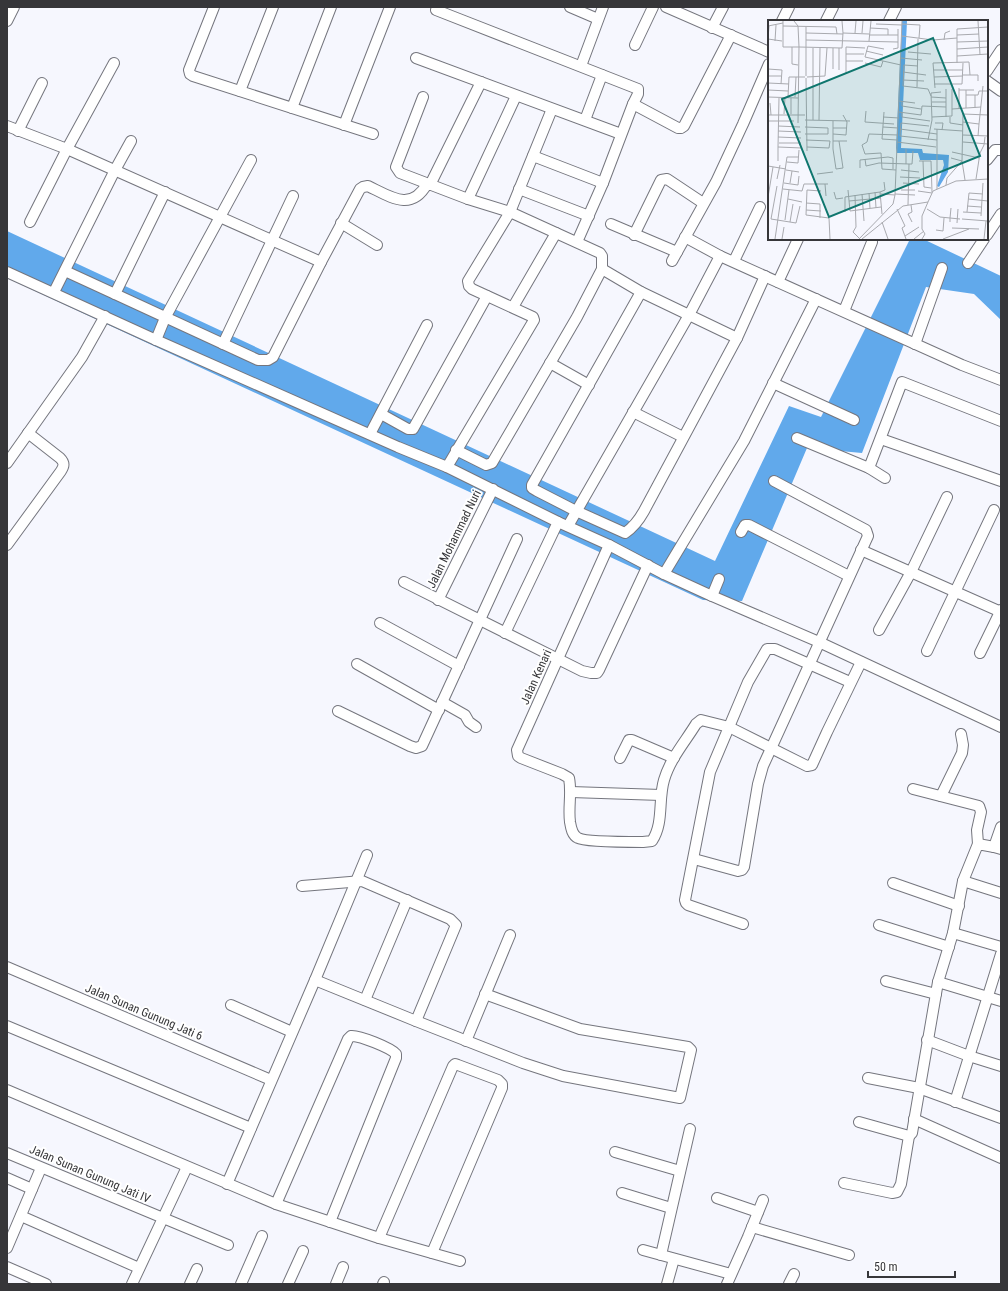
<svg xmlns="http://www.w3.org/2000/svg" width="1008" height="1291" font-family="'Roboto Condensed',sans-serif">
  <rect width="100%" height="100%" fill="#f6f7fe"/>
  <path fill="#61a9eb" d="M7 231 715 561 789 406 821 417 910 239H923L1001 276V320L974 294 926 287 862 453 807 448 742 601 703 600 7 278Z"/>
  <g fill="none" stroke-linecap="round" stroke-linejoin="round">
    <defs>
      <g id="minor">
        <path d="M214 7 189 70 190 74 193 76 373 134"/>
        <path d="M570 7 598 19"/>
        <path d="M666 7 769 52"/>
        <path d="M436 10 638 89V94L633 104 603 183 577 242"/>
        <path d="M7 21 14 7"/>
        <path d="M782 21 789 7"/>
        <path d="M826 21 833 7"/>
        <path d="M889 21 896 7"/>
        <path d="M712 28 723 7"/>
        <path d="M635 45 653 7"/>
        <path d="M416 58 621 134"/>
        <path d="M581 66 603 7"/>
        <path d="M987 71 1001 50"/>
        <path d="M987 81 1001 91"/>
        <path d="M240 91 273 7"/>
        <path d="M423 97 396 167 400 173 468 199 510 212 600 253 602 256V269L641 292 737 338"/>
        <path d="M633 104 678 128H681L684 126 731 35"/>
        <path d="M292 108 331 7"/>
        <path d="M585 120 602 75"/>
        <path d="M344 125 390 7"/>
        <path d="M7 126 67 149 321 262"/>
        <path d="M18 131 42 83"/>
        <path d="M533 156 603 183"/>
        <path d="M987 160 995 150H1001"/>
        <path d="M430 185 481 82"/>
        <path d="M519 189 589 216"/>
        <path d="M165 192 115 294 258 360H268L273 357 321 262 360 189 363 187 368 186C391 197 411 212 427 184"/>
        <path d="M468 199 516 96"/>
        <path d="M30 222 67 149 114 63"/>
        <path d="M341 223 377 245"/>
        <path d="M611 224 677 252"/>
        <path d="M634 235 661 180 667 179 703 203"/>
        <path d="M987 235 1001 214"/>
        <path d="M685 237 720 256 962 365 1001 380"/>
        <path d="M672 261 716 182 743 124 769 64"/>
        <path d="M734 261 760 207"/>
        <path d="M968 263 984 239"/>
        <path d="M65 271 115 294"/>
        <path d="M7 272 156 340 398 447 447 467 558 522 609 545 664 574 712 596 819 642 1001 727"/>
        <path d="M778 282 798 239"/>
        <path d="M54 292 115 170 131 141"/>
        <path d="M641 292 532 485V488L537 491 576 511 625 533C634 527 639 520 644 511L737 338 765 276"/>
        <path d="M513 307 556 233"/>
        <path d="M844 311 872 242"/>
        <path d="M156 340 165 318 251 160"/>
        <path d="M223 344 293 196"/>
        <path d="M915 344 942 268"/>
        <path d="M550 363 589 385"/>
        <path d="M773 383 854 420"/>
        <path d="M633 412 683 437"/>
        <path d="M381 414 408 429H413L487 296"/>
        <path d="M370 434 427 325"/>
        <path d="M797 438 869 468 885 478"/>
        <path d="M881 439 1001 481"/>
        <path d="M456 450 486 465 492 463 577 317 602 269"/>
        <path d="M7 463 82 357 105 316"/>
        <path d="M447 467 534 320 533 317 472 289 469 286 468 281 510 212 552 109"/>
        <path d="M869 468 902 382 1001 421"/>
        <path d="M568 526 689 315 720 256"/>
        <path d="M741 532 745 525H749L849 576"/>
        <path d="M7 545 61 471C64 466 65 463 60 458L28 433"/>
        <path d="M609 545 517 750 518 756 521 758 562 774 569 778C572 793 568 807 570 822 571 828 572 835 578 838 585 842 632 842 643 842L652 841C664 823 658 800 664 780 670 759 685 742 696 724L701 720 729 727 807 766 812 765 827 732 861 662"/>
        <path d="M861 550 1001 612"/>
        <path d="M664 574 744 441 816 299"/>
        <path d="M404 582 582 671 591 673H597L599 670 648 565"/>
        <path d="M712 596 719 579"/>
        <path d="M438 600 493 489"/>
        <path d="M380 623 459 666"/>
        <path d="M879 630 911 572 947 497"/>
        <path d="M505 633 558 522"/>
        <path d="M927 651 994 510"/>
        <path d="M980 653 1001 610"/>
        <path d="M357 664 439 710"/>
        <path d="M442 702 465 715 469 722 476 727"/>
        <path d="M338 711 410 746 416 748 422 746 517 539"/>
        <path d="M620 758 629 740H632L674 758"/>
        <path d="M913 789 979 806 981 812 977 830 978 844"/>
        <path d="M571 792 661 795"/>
        <path d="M941 796 962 753 963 745 961 734"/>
        <path d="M994 847 1001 827"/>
        <path d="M694 859 738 871 742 870 744 867 758 784 763 766 868 536 866 530 774 481"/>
        <path d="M963 881 1001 893"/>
        <path d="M893 883 959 906"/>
        <path d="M302 886 362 881 450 919 456 925 416 1021"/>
        <path d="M743 924 688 905 686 903 685 900 710 772 748 682 767 649H775L850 682"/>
        <path d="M879 925 949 947"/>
        <path d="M953 933 1001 947"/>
        <path d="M7 967 271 1080"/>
        <path d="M315 980 416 1021 523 1063 563 1076 680 1098 691 1050 688 1047 580 1029 485 994"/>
        <path d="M886 981 936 994"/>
        <path d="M938 982 1001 1001"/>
        <path d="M365 1000 407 900"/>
        <path d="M231 1005 292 1032"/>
        <path d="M7 1026 251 1128"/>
        <path d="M927 1040 969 1056 1001 1066"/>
        <path d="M466 1041 510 935"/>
        <path d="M868 1078 919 1088 1001 1118"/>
        <path d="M7 1090 276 1204 379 1238 460 1261"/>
        <path d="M955 1102 1001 954"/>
        <path d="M914 1119 1001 1158"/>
        <path d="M859 1122 909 1136 912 1133 938 982 953 933 963 881 978 844 994 847 1001 849"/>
        <path d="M615 1152 680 1171"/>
        <path d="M7 1153 228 1245"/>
        <path d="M7 1178 32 1189"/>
        <path d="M844 1183 892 1193 897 1192 901 1184 909 1136"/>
        <path d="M227 1184 315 980 367 855"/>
        <path d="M622 1193 671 1208"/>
        <path d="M717 1198 758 1212"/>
        <path d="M276 1204 348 1039 351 1036C359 1035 391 1048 396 1054V1058L330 1222"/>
        <path d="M21 1216 139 1268"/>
        <path d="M752 1227 849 1255"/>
        <path d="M379 1238 453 1066 455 1064 458 1065 498 1080 502 1084V1088L432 1253"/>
        <path d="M7 1248 41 1168"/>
        <path d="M643 1250 731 1274"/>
        <path d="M661 1255 690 1129"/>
        <path d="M7 1267 46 1284"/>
        <path d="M132 1284 187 1167"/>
        <path d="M190 1284 197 1269"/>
        <path d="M241 1284 262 1236"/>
        <path d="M288 1284 303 1251"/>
        <path d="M336 1284 343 1267"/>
        <path d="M383 1284 384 1282"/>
        <path d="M667 1284 674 1259"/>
        <path d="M727 1284 748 1237 763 1200"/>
        <path d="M789 1284 794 1274"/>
      </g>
    </defs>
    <use href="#minor" stroke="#75767e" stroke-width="12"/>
    <use href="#minor" stroke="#fff" stroke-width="10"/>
  </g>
  <g text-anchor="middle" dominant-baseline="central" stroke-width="4" stroke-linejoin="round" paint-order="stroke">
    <g font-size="12" fill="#363639" stroke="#fff">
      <text transform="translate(454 539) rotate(-64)">Jalan Mohammad Nuri</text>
      <text transform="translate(536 677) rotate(-66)">Jalan Kenari</text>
      <text transform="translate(144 1012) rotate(23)">Jalan Sunan Gunung Jati 6</text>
      <text transform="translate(90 1174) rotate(23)">Jalan Sunan Gunung Jati IV</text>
    </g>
  </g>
  <g transform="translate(768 20)">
    <rect width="220" height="220" fill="#f6f7fe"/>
    <path d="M134 1H139L133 128 154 129 155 133 181 135 180 152 171 167 169 166 176 145 175 140H152L150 133H129L128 128Z" fill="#61a9eb"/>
    <path fill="none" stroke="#a9aaaf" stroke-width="1" d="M15 1V27H31L30 103M26 1 30 6 31 27 74 28 75 13 101 14M74 1 75 13M210 1 212 35M108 4 134 5M134 4 152 5 151 18M0 6 15 3M15 6 68 7 69 14M102 8 120 9V15M38 13 75 14M87 13 88 1M94 13 95 1M101 15H130M189 15 211 14M134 16 165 20 189 18M0 19 14 21M0 19 1 6M38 20 130 22M176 20 177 13 182 11M7 21 8 5M101 21 103 1M189 22 220 21M24 27V44L30 45M78 27 97 28M116 29 100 26 97 37 133 45M125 29 130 28V9M189 29 220 27M98 31 115 35M140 32 163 34M78 34H96M189 36 220 34M133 38 154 40M78 41H95M97 43 113 47 115 41M189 43V9L220 7M150 46 136 45 135 66 160 69 163 76M0 49 14 50 13 64M65 49V28M71 50V28M166 50H195M135 52 158 55M78 54V27M195 55H210V61M0 56H13M38 56V7M39 57 57 56 59 28M166 57 195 56M38 58 39 131M135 60 156 61M0 63 21 64M166 64H194L195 43M149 67 150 19M167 68 165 43 201 42 202 55M178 69V97M0 70 20 71M191 70H206M198 70V88M198 75H210L211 71H220M207 75V88M0 77 30 78M20 77 21 57H37M27 77 28 57M163 77 178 78M11 78 10 127 34 128M131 81 147 83M134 82V86L153 89M164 82H178M2 83 3 95M191 88V68M184 89 213 87M98 91 97 102 126 104M116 92 114 119 129 120M131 92 153 95 154 86 178 87M134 93V97L162 101M16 94 17 77M23 94V78M0 95H37M115 97 131 98M164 97 184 96V69M182 97V103L195 105M37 100 82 101M45 100V28M51 100 52 28M0 101H26M65 101V129L68 149 75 148 71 121M195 102 211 104 210 116M167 103H175L174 110M211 104 215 66M10 106 32 107M161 106 133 103 132 116 169 120M37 107 60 108V114H37M115 107 130 108M65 108H79M132 109 169 114M166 109 195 111M10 111 33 112M65 114 78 115 79 102 75 95M195 115 220 116M10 117 33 118M38 120 62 121 61 128 39 127M160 120 164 100 163 73 173 72M65 121H79M99 122 94 125 97 134 113 133 114 149 128 150M99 122 101 114 130 115M129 122 168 127M195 122 220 124M11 123H33M138 129V144M184 132 211 138M183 138 194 141 197 160M97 139 98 146 111 143 141 144M10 141V127M151 141H163L164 172M155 141 156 167 163 168M19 142 30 143 31 130M0 146 18 149M92 148V140L120 137 125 138V149M18 150 31 152M133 150 151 152M49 154 65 152M132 157 152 158M9 159 12 145M208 159 212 133 216 125 217 117M16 163 30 165 31 156M22 163 24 151M135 163 151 164M57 164 58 176M178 165 179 158 194 141 195 94 220 95M9 166 3 199 28 203 32 186M15 169 34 171 36 164H60M169 169V109M80 170 82 191 113 187M133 170H147M53 171 39 170 38 195 61 198 62 219M150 171 164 173M66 172 68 179 75 178M107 172 108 188M112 172 117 170 116 162M101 173 102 188M94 174 96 201M113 174 127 175M127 174 147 175M87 175 88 207 85 212 92 219M0 177 5 147M77 177 112 172 114 194M20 179 34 182M200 179 220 181M81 181 113 178M38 183 52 184V198M140 185 141 144H144L145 131M143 185 144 192 140 194 144 202M199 186 213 187M183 188 182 198 192 199M129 189 137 206 134 208 138 219M159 189 172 197 182 198V202M38 190 53 191M77 192V177M195 192 213 193M199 192 201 173 215 174M213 196 215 163M194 199 220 201M17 200 21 170M22 202 25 184M114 202 120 219M189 203 190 189M184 208 211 209M168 210 175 211 176 198M137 216 151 207M7 219 19 137H30M14 219 16 207M91 219 125 184 127 175 134 1M94 219 135 186 160 182 165 171 188 161 220 159M146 219 156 211M154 219 157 214 154 209V196L160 182M175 219 201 209M216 219 218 201"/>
    <path fill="#0f766e" fill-opacity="0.15" stroke="#0f766e" stroke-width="2" d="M165 18 212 136 61 197 14 79Z"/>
    <rect width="220" height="220" fill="none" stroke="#363639" stroke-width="2"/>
  </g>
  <rect width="1008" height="1291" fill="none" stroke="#363639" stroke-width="16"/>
  <path d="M868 1271v6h87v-6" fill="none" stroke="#363639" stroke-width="2"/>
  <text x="874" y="1271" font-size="12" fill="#363639" stroke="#ffffff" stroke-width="3" paint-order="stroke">50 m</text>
</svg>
